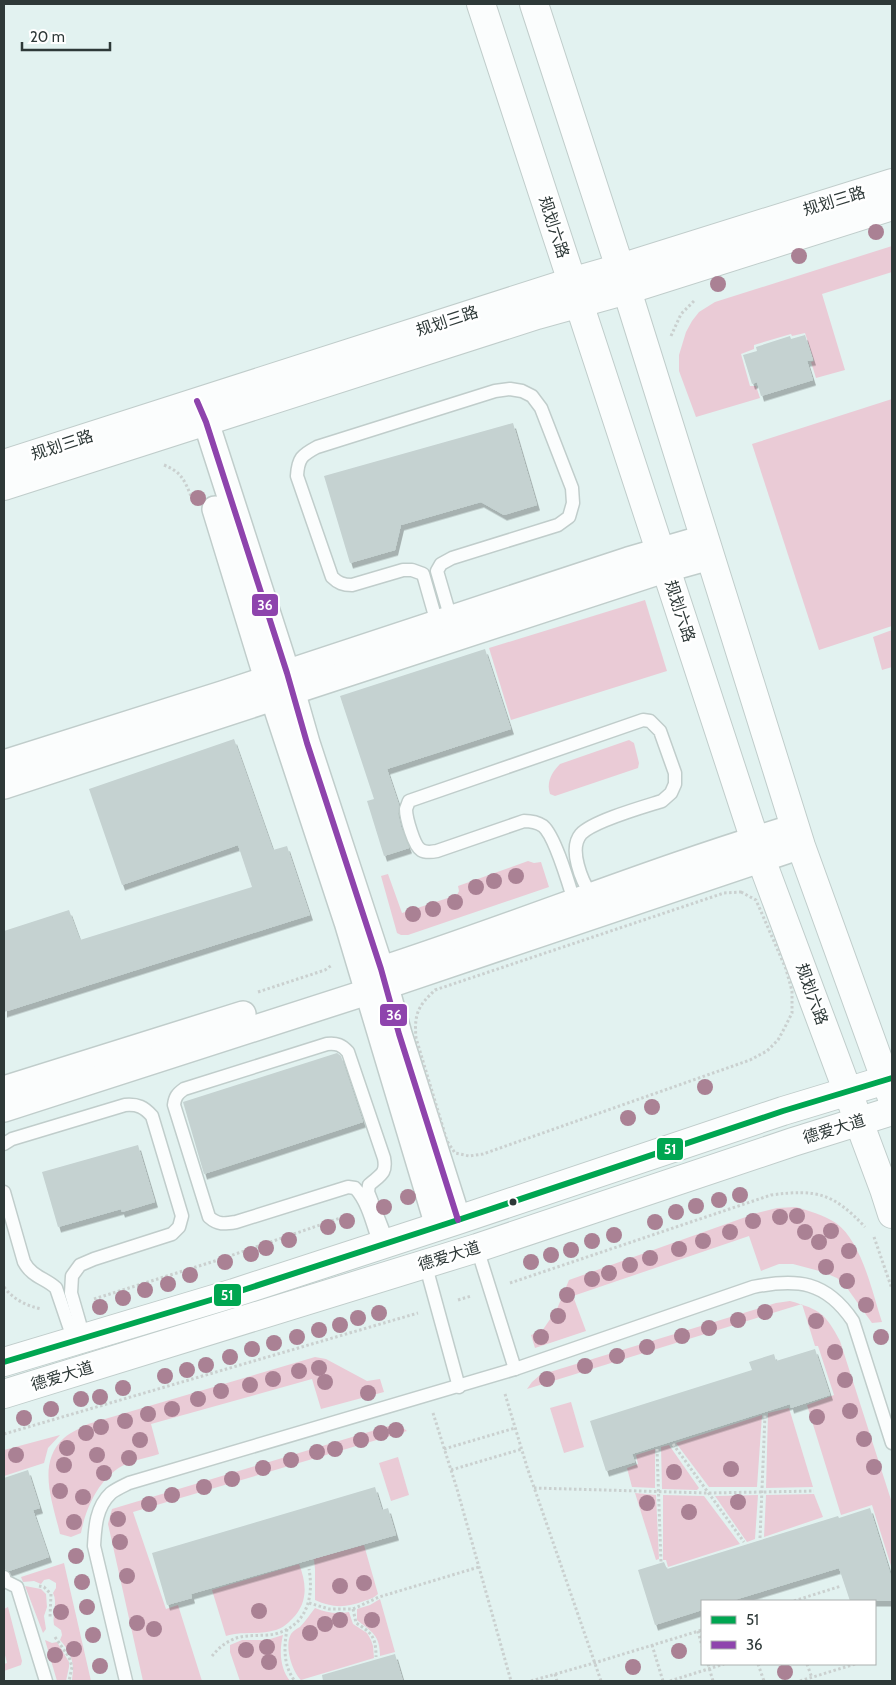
<svg xmlns="http://www.w3.org/2000/svg" width="896" height="1685" font-family="Cabin,'Noto Sans SC',sans-serif">
  <defs>
    <filter id="shadow"><feDropShadow dx="3" dy="5.5" stdDeviation="0" flood-color="#0004"/></filter>
  </defs>
  <rect width="100%" height="100%" fill="#e2f2f0"/>
  <g fill="#eacbd6">
    <path d="M892 246V272L822 294 845 370 816 378 811 362 814 361 805 333 792 336 791 334 754 345V349L741 354 750 386H756L760 398 696 417 679 371V355L686 332 692 321 699 312 715 302Z"/>
    <path d="M892 399V626L819 650 752 444Z"/>
    <path d="M645 600 667 671 511 720 489 648Z"/>
    <path d="M892 630V667L882 670 873 637Z"/>
    <path d="M629 740 634 743 639 763 638 768 555 796 550 794C546 782 552 772 560 764Z"/>
    <path d="M528 861 534 863 541 862 549 887 408 935H401L397 933 381 876 388 874 402 913 457 895 459 891 458 886Z"/>
    <path d="M796 1207C809 1211 824 1215 836 1223 862 1242 872 1292 882 1322L872 1323 847 1288 837 1278 823 1272 793 1264H779L761 1271 749 1236 573 1296 586 1331 535 1348 531 1335 542 1331 557 1309 569 1280 757 1213 777 1208Z"/>
    <path d="M790 1301C821 1310 825 1313 840 1341L892 1503V1569L872 1505 841 1515 807 1405 834 1395 818 1346H815L802 1304 527 1389 532 1382 540 1375 776 1303Z"/>
    <path d="M315 1357 326 1359 367 1381 380 1379 384 1392 321 1409 312 1379 151 1424 159 1454C147 1458 133 1460 122 1466 99 1479 86 1507 81 1533L71 1537 60 1534C53 1503 36 1463 64 1438 71 1432 81 1428 88 1424Z"/>
    <path d="M571 1402 584 1447 564 1453 550 1408Z"/>
    <path d="M789 1408 813 1487 766 1488 768 1413Z"/>
    <path d="M762 1415 757 1487H709L676 1443Z"/>
    <path d="M392 1425 401 1426 407 1431 133 1512 166 1609 178 1605 202 1681H143L108 1524 112 1509Z"/>
    <path d="M60 1435 48 1448 44 1463 4 1476V1450Z"/>
    <path d="M669 1445 699 1488 697 1490 662 1489 661 1447Z"/>
    <path d="M655 1449V1488L632 1487 627 1468 638 1464 636 1455Z"/>
    <path d="M398 1457 409 1495 391 1501 379 1463Z"/>
    <path d="M635 1493 656 1495 659 1559 656 1560Z"/>
    <path d="M814 1494 823 1517 764 1537 766 1495Z"/>
    <path d="M663 1495 704 1496 740 1544 668 1567 666 1560H663Z"/>
    <path d="M758 1495 755 1539 747 1542 715 1496Z"/>
    <path d="M364 1545 378 1594C374 1598 370 1599 364 1601 346 1608 332 1608 315 1600V1569L314 1559Z"/>
    <path d="M64 1563 91 1681H72C72 1677 73 1673 73 1669 73 1657 67 1648 60 1640L62 1635 61 1630 54 1625C52 1614 58 1603 53 1593L56 1588V1583L49 1579 44 1580 41 1584 34 1581 23 1582 21 1577Z"/>
    <path d="M299 1564C307 1584 308 1603 292 1619 288 1623 283 1628 276 1630 260 1635 242 1631 226 1636L212 1590Z"/>
    <path d="M25 1586 41 1589 46 1594 47 1607 44 1616 46 1629 43 1633Z"/>
    <path d="M380 1599 395 1652 380 1656C380 1635 372 1632 357 1620V1609L370 1605Z"/>
    <path d="M8 1607 22 1661 21 1665 4 1671V1664L7 1663 4 1651V1609Z"/>
    <path d="M315 1608C327 1613 337 1614 349 1612L353 1624 367 1633 371 1640 373 1646 374 1658 301 1680C292 1671 284 1646 291 1634 293 1631 296 1629 300 1627 306 1621 310 1614 315 1608Z"/>
    <path d="M283 1635C279 1651 280 1668 290 1681H240L230 1652V1645L242 1640H267Z"/>
    <path d="M45 1640 52 1643 57 1642 69 1662V1667L66 1681H57Z"/>
  </g>
  <g fill="#c5d2d1" filter="url(#shadow)">
    <path d="M805 335 813 360 807 361 813 380 761 396 757 382 752 384 743 355 757 351 756 347 790 336 791 339Z"/>
    <path d="M513 423 537 505 504 515 481 502 401 525 395 550 350 563 324 476Z"/>
    <path d="M485 649 511 729 387 769 399 805 398 814 401 827 409 848 384 856 367 801 374 799 340 696Z"/>
    <path d="M234 739 273 850 287 846 310 915 4 1012V931L69 910 80 940 252 887 238 845 122 885 89 789Z"/>
    <path d="M337 1053 341 1056 363 1122 204 1174 183 1102Z"/>
    <path d="M138 1145 155 1202 122 1212 121 1209 58 1227 42 1172Z"/>
    <path d="M815 1349 830 1395 791 1408 790 1404 632 1454 635 1462 606 1471 590 1421 752 1370 749 1362 774 1354 776 1361Z"/>
    <path d="M28 1470 40 1508 33 1510 49 1557 9 1571 4 1569V1478Z"/>
    <path d="M375 1487 382 1510 388 1508 396 1535 191 1594 192 1598 167 1605 152 1553Z"/>
    <path d="M870 1508 892 1579V1601H850L839 1568 731 1601H702V1610L655 1625 638 1570 664 1562 667 1569 838 1516 839 1518Z"/>
    <path d="M395 1654 403 1681H323L322 1675Z"/>
  </g>
  <g fill="none" stroke-linecap="round" stroke-linejoin="round">
    <defs>
      <g id="lane">
        <path d="M437 623 423 574 412 570H403L352 585C343 585 338 583 332 577L297 476C298 458 302 455 317 447L495 391 510 389 522 391 532 396 541 408 572 488 573 503 569 517 558 525 452 558 441 564 437 571 451 619"/>
        <path d="M574 901C569 885 555 836 543 826 537 822 531 821 524 821L437 851C432 852 426 853 421 850 414 846 406 818 406 809 407 806 408 804 409 801L643 720 650 721 660 731 675 773V784L671 793 662 801C643 807 593 821 581 834 568 849 582 881 591 895"/>
        <path d="M4 1144 12 1139 125 1105C138 1104 144 1107 152 1116L182 1216 179 1227 172 1234 94 1259 80 1265 72 1276 71 1293 84 1338"/>
        <path d="M4 1192 24 1262C32 1277 45 1278 56 1288L74 1341"/>
        <path d="M380 1245C373 1226 369 1203 355 1188L348 1187 236 1222C224 1224 218 1225 209 1217L174 1105C175 1097 177 1094 184 1089L327 1044C337 1043 342 1045 348 1052L384 1158C387 1174 380 1175 369 1185L368 1192 388 1243"/>
        <path d="M477 1248 515 1369"/>
        <path d="M425 1263 459 1387"/>
        <path d="M4 1577 5 1581 17 1587 46 1681"/>
        <path d="M126 1681 94 1546C95 1527 96 1507 111 1493 116 1489 123 1486 129 1483L515 1369 753 1287C797 1278 826 1281 853 1321L892 1443"/>
      </g>
      <g id="street">
        <path d="M198 403 206 422 287 673 307 743 381 969 399 1034 458 1220"/>
        <path d="M215 509 267 679 347 922 438 1226"/>
        <path d="M4 763 222 694 628 560 704 538"/>
        <path d="M4 786 667 569 710 557"/>
        <path d="M379 970C518 925 654 869 795 827"/>
        <path d="M4 1089 243 1014"/>
        <path d="M4 1109 386 986 801 846"/>
      </g>
      <g id="secondary">
        <path d="M481 4 761 859 884 1189 892 1214"/>
        <path d="M534 4 620 268 801 846 892 1098"/>
        <path d="M4 464 571 282 620 268 892 183"/>
        <path d="M4 486 537 315 627 290 892 206"/>
      </g>
      <g id="primary">
        <path d="M4 1362 234 1293 458 1220 783 1111 892 1078"/>
        <path d="M4 1394 477 1248 793 1142 892 1111"/>
      </g>
    </defs>
    <use href="#lane" stroke="#c0cdcb" stroke-width="15"/>
    <use href="#street" stroke="#c0cdcb" stroke-width="28"/>
    <use href="#secondary" stroke="#c0cdcb" stroke-width="30"/>
    <use href="#primary" stroke="#c0cdcb" stroke-width="30"/>
    <g stroke="#cad0cf" stroke-width="3" stroke-dasharray="2.5 2.5" stroke-linecap="butt">
      <path d="M671 336 681 314 695 300"/>
      <path d="M164 465C181 472 184 479 191 496"/>
      <path d="M741 892 756 900 786 969 792 991V1013L784 1029 778 1040 767 1051 750 1060 483 1154 469 1156 455 1153 447 1141 416 1038C414 1014 418 1006 435 990L724 893Z"/>
      <path d="M258 992 325 970 332 965"/>
      <path d="M874 1237 892 1289"/>
      <path d="M510 1283 771 1195C817 1189 833 1193 865 1227"/>
      <path d="M4 1287C13 1299 26 1306 42 1309"/>
      <path d="M94 1299 218 1260 349 1215"/>
      <path d="M458 1300 471 1296"/>
      <path d="M505 1394 527 1467 601 1681"/>
      <path d="M433 1413 457 1489 511 1681"/>
      <path d="M4 1434 418 1313"/>
      <path d="M673 1444 744 1542"/>
      <path d="M444 1449 515 1428"/>
      <path d="M657 1449 661 1562"/>
      <path d="M451 1470 522 1449"/>
      <path d="M534 1488 708 1493 814 1491"/>
      <path d="M760 1538 765 1415"/>
      <path d="M39 1586 44 1587 51 1594 50 1617"/>
      <path d="M794 1601 841 1586"/>
      <path d="M309 1603 329 1609H353L379 1597 479 1567"/>
      <path d="M353 1609 356 1623C372 1633 376 1637 376 1657"/>
      <path d="M287 1629C284 1647 283 1664 294 1680"/>
      <path d="M698 1631 702 1646"/>
      <path d="M55 1637 69 1657 72 1667 69 1681"/>
      <path d="M652 1645 663 1681"/>
      <path d="M212 1656C217 1650 223 1644 230 1641 243 1633 261 1637 275 1634 307 1626 314 1597 309 1569"/>
      <path d="M708 1664 713 1681"/>
      <path d="M758 1664 764 1681"/>
      <path d="M807 1664 812 1678"/>
      <path d="M555 1674 557 1681"/>
      <path d="M531 1681 594 1663 702 1630"/>
      <path d="M670 1681 724 1664"/>
      <path d="M800 1681 855 1664"/>
    </g>
    <use href="#lane" stroke="#fbfdfd" stroke-width="12"/>
    <use href="#street" stroke="#fbfdfd" stroke-width="25"/>
    <use href="#secondary" stroke="#fbfdfd" stroke-width="28"/>
    <use href="#primary" stroke="#fbfdfd" stroke-width="28"/>
    <defs>
      <path id="bus-1" d="M4 1362 234 1293 458 1220 783 1111 892 1078"/>
      <path id="bus-2" d="M197 401 206 422 287 673 307 743 381 969 399 1034 458 1220"/>
    </defs>
    <use href="#bus-1" stroke="#fff" stroke-width="10"/>
    <use href="#bus-2" stroke="#fff" stroke-width="10"/>
    <use href="#bus-1" stroke="#00a651" stroke-width="6"/>
    <use href="#bus-2" stroke="#8e44ad" stroke-width="6"/>
  </g>
  <g fill="#aa8194">
    <circle cx="876" cy="232" r="8"/>
    <circle cx="799" cy="256" r="8"/>
    <circle cx="718" cy="284" r="8"/>
    <circle cx="198" cy="498" r="8"/>
    <circle cx="516" cy="876" r="8"/>
    <circle cx="494" cy="881" r="8"/>
    <circle cx="476" cy="887" r="8"/>
    <circle cx="455" cy="902" r="8"/>
    <circle cx="433" cy="909" r="8"/>
    <circle cx="413" cy="914" r="8"/>
    <circle cx="705" cy="1087" r="8"/>
    <circle cx="652" cy="1107" r="8"/>
    <circle cx="628" cy="1118" r="8"/>
    <circle cx="740" cy="1195" r="8"/>
    <circle cx="408" cy="1197" r="8"/>
    <circle cx="719" cy="1200" r="8"/>
    <circle cx="696" cy="1206" r="8"/>
    <circle cx="384" cy="1207" r="8"/>
    <circle cx="676" cy="1212" r="8"/>
    <circle cx="797" cy="1216" r="8"/>
    <circle cx="780" cy="1217" r="8"/>
    <circle cx="347" cy="1221" r="8"/>
    <circle cx="753" cy="1221" r="8"/>
    <circle cx="655" cy="1222" r="8"/>
    <circle cx="328" cy="1227" r="8"/>
    <circle cx="831" cy="1231" r="8"/>
    <circle cx="730" cy="1232" r="8"/>
    <circle cx="805" cy="1232" r="8"/>
    <circle cx="614" cy="1235" r="8"/>
    <circle cx="289" cy="1240" r="8"/>
    <circle cx="592" cy="1241" r="8"/>
    <circle cx="703" cy="1241" r="8"/>
    <circle cx="819" cy="1242" r="8"/>
    <circle cx="266" cy="1248" r="8"/>
    <circle cx="679" cy="1249" r="8"/>
    <circle cx="571" cy="1250" r="8"/>
    <circle cx="849" cy="1251" r="8"/>
    <circle cx="251" cy="1254" r="8"/>
    <circle cx="551" cy="1255" r="8"/>
    <circle cx="650" cy="1258" r="8"/>
    <circle cx="225" cy="1262" r="8"/>
    <circle cx="531" cy="1262" r="8"/>
    <circle cx="630" cy="1265" r="8"/>
    <circle cx="826" cy="1267" r="8"/>
    <circle cx="609" cy="1273" r="8"/>
    <circle cx="190" cy="1275" r="8"/>
    <circle cx="592" cy="1279" r="8"/>
    <circle cx="847" cy="1281" r="8"/>
    <circle cx="168" cy="1284" r="8"/>
    <circle cx="145" cy="1290" r="8"/>
    <circle cx="567" cy="1295" r="8"/>
    <circle cx="123" cy="1298" r="8"/>
    <circle cx="866" cy="1305" r="8"/>
    <circle cx="100" cy="1307" r="8"/>
    <circle cx="765" cy="1312" r="8"/>
    <circle cx="379" cy="1313" r="8"/>
    <circle cx="558" cy="1316" r="8"/>
    <circle cx="358" cy="1318" r="8"/>
    <circle cx="738" cy="1320" r="8"/>
    <circle cx="816" cy="1321" r="8"/>
    <circle cx="340" cy="1325" r="8"/>
    <circle cx="709" cy="1328" r="8"/>
    <circle cx="319" cy="1330" r="8"/>
    <circle cx="682" cy="1336" r="8"/>
    <circle cx="297" cy="1337" r="8"/>
    <circle cx="541" cy="1337" r="8"/>
    <circle cx="881" cy="1337" r="8"/>
    <circle cx="274" cy="1343" r="8"/>
    <circle cx="647" cy="1347" r="8"/>
    <circle cx="252" cy="1349" r="8"/>
    <circle cx="835" cy="1352" r="8"/>
    <circle cx="617" cy="1356" r="8"/>
    <circle cx="230" cy="1357" r="8"/>
    <circle cx="206" cy="1365" r="8"/>
    <circle cx="585" cy="1366" r="8"/>
    <circle cx="319" cy="1368" r="8"/>
    <circle cx="187" cy="1370" r="8"/>
    <circle cx="299" cy="1371" r="8"/>
    <circle cx="165" cy="1376" r="8"/>
    <circle cx="273" cy="1379" r="8"/>
    <circle cx="547" cy="1379" r="8"/>
    <circle cx="845" cy="1380" r="8"/>
    <circle cx="325" cy="1382" r="8"/>
    <circle cx="250" cy="1385" r="8"/>
    <circle cx="123" cy="1388" r="8"/>
    <circle cx="221" cy="1391" r="8"/>
    <circle cx="368" cy="1393" r="8"/>
    <circle cx="100" cy="1397" r="8"/>
    <circle cx="81" cy="1399" r="8"/>
    <circle cx="198" cy="1399" r="8"/>
    <circle cx="51" cy="1409" r="8"/>
    <circle cx="172" cy="1409" r="8"/>
    <circle cx="850" cy="1411" r="8"/>
    <circle cx="148" cy="1414" r="8"/>
    <circle cx="817" cy="1417" r="8"/>
    <circle cx="24" cy="1418" r="8"/>
    <circle cx="125" cy="1421" r="8"/>
    <circle cx="101" cy="1427" r="8"/>
    <circle cx="396" cy="1430" r="8"/>
    <circle cx="86" cy="1433" r="8"/>
    <circle cx="381" cy="1433" r="8"/>
    <circle cx="864" cy="1439" r="8"/>
    <circle cx="140" cy="1440" r="8"/>
    <circle cx="361" cy="1440" r="8"/>
    <circle cx="67" cy="1448" r="8"/>
    <circle cx="335" cy="1449" r="8"/>
    <circle cx="317" cy="1452" r="8"/>
    <circle cx="16" cy="1455" r="8"/>
    <circle cx="97" cy="1455" r="8"/>
    <circle cx="129" cy="1458" r="8"/>
    <circle cx="291" cy="1460" r="8"/>
    <circle cx="64" cy="1465" r="8"/>
    <circle cx="874" cy="1467" r="8"/>
    <circle cx="263" cy="1468" r="8"/>
    <circle cx="731" cy="1469" r="8"/>
    <circle cx="674" cy="1472" r="8"/>
    <circle cx="104" cy="1473" r="8"/>
    <circle cx="232" cy="1479" r="8"/>
    <circle cx="204" cy="1487" r="8"/>
    <circle cx="60" cy="1491" r="8"/>
    <circle cx="172" cy="1495" r="8"/>
    <circle cx="83" cy="1497" r="8"/>
    <circle cx="738" cy="1502" r="8"/>
    <circle cx="647" cy="1503" r="8"/>
    <circle cx="149" cy="1504" r="8"/>
    <circle cx="689" cy="1512" r="8"/>
    <circle cx="118" cy="1519" r="8"/>
    <circle cx="74" cy="1522" r="8"/>
    <circle cx="120" cy="1542" r="8"/>
    <circle cx="76" cy="1556" r="8"/>
    <circle cx="127" cy="1576" r="8"/>
    <circle cx="82" cy="1582" r="8"/>
    <circle cx="364" cy="1583" r="8"/>
    <circle cx="340" cy="1586" r="8"/>
    <circle cx="87" cy="1607" r="8"/>
    <circle cx="259" cy="1611" r="8"/>
    <circle cx="61" cy="1612" r="8"/>
    <circle cx="340" cy="1620" r="8"/>
    <circle cx="372" cy="1620" r="8"/>
    <circle cx="137" cy="1623" r="8"/>
    <circle cx="325" cy="1624" r="8"/>
    <circle cx="154" cy="1629" r="8"/>
    <circle cx="310" cy="1633" r="8"/>
    <circle cx="93" cy="1635" r="8"/>
    <circle cx="267" cy="1647" r="8"/>
    <circle cx="74" cy="1649" r="8"/>
    <circle cx="246" cy="1650" r="8"/>
    <circle cx="679" cy="1651" r="8"/>
    <circle cx="55" cy="1655" r="8"/>
    <circle cx="269" cy="1662" r="8"/>
    <circle cx="100" cy="1666" r="8"/>
    <circle cx="633" cy="1667" r="8"/>
    <circle cx="785" cy="1672" r="8"/>
  </g>
  <circle fill="#2e3938" stroke="#fff" stroke-width="2" cx="513" cy="1202" r="4.5"/>
  <g text-anchor="middle" dominant-baseline="central" stroke-width="5" stroke-linejoin="round" paint-order="stroke">
    <g font-size="16" fill="#2e3938" stroke="#fff">
      <text transform="translate(834 201) rotate(-17)">规划三路</text>
      <text transform="translate(554 227) rotate(72)">规划六路</text>
      <text transform="translate(447 321) rotate(-18)">规划三路</text>
      <text transform="translate(62 445) rotate(-18)">规划三路</text>
      <text transform="translate(680 611) rotate(72)">规划六路</text>
      <text transform="translate(812 994) rotate(70)">规划六路</text>
      <text transform="translate(834 1129) rotate(-17)">德爱大道</text>
      <text transform="translate(449 1256) rotate(-17)">德爱大道</text>
      <text transform="translate(62 1376) rotate(-17)">德爱大道</text>
    </g>
  </g>
  <g stroke="#fff" stroke-width="2">
    <rect x="251" y="593" width="28" height="24" rx="5" fill="#8e44ad"/>
    <rect x="379" y="1003" width="29" height="24" rx="5" fill="#8e44ad"/>
    <rect x="656" y="1137" width="28" height="24" rx="5" fill="#00a651"/>
    <rect x="213" y="1283" width="29" height="24" rx="5" fill="#00a651"/>
  </g>
  <g font-size="14" text-anchor="middle" font-weight="bold" fill="#fff">
    <text x="265" y="610">36</text>
    <text x="394" y="1020">36</text>
    <text x="670" y="1154">51</text>
    <text x="227" y="1300">51</text>
  </g>
  <rect width="896" height="1685" fill="none" stroke="#2e3938" stroke-width="10"/>
  <rect x="701" y="1600" width="175" height="65" fill="#ffffff" stroke="#abb0af"/>
  <rect x="711" y="1616" width="25" height="8" fill="#00a651" stroke="#abb0af"/>
  <text x="746" y="1625" font-size="15" fill="#2e3938">51</text>
  <rect x="711" y="1641" width="25" height="8" fill="#8e44ad" stroke="#abb0af"/>
  <text x="746" y="1650" font-size="15" fill="#2e3938">36</text>
  <path d="M22 42v8h88v-8" fill="none" stroke="#2e3938" stroke-width="2.5"/>
  <text x="30" y="42" font-size="15" fill="#2e3938" stroke="#ffffff" stroke-width="4" paint-order="stroke">20 m</text>
</svg>
